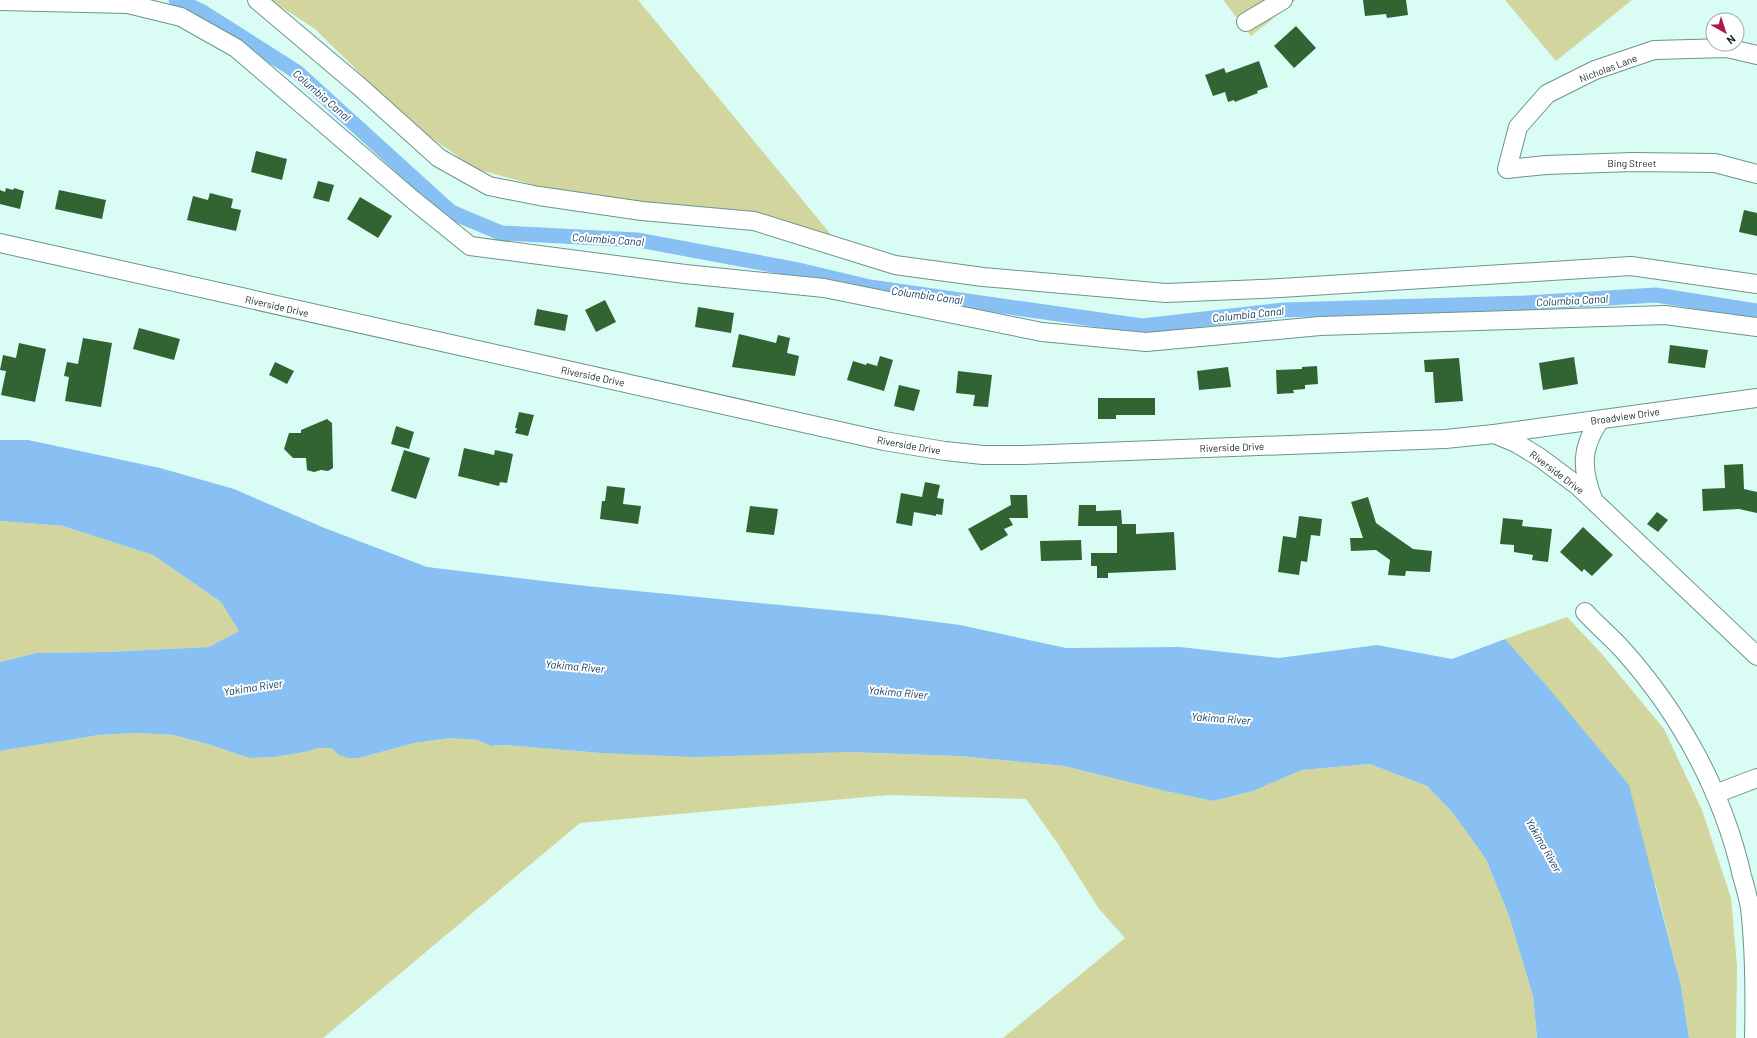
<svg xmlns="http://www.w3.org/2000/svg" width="1757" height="1038" font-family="Barlow,sans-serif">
  <rect width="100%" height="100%" fill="#d9fdf4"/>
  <g fill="#d2d59d">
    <path d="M271 0H638L842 248 781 230 567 194 476 169 413 125 315 29Z"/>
    <path d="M1223 0H1296L1251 36Z"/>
    <path d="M1505 0H1632L1556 61Z"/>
    <path d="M0 521 63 526 153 555 221 602 240 631 209 647 106 652 36 653 0 662Z"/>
    <path d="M1567 617 1602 654 1664 729 1702 810 1731 898 1737 966 1736 1038H1689L1681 986 1656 886 1546 685 1505 639Z"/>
    <path d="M139 733 173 735 211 745 249 758 274 757 305 752 318 748H331L339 755 359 758 414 743 450 738 478 740 492 746 505 745 601 753 848 752 959 756 1064 766 1161 790 1213 801 1253 791 1302 770 1370 764 1427 786 1452 812 1486 859 1509 916 1533 996 1537 1038H1003L1125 938 1099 909 1058 844 1026 799 889 795 580 823 323 1038H0V751L99 735Z"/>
  </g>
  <path fill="#88c0f3" d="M0 440H28L160 468 234 489 322 527 427 567 586 586 883 615 960 625 1066 648 1180 647 1279 658 1377 645 1452 659 1505 639 1546 685 1629 785 1681 986 1689 1038H1537L1533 996 1509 916 1486 859 1452 812 1427 786 1370 764 1302 770 1253 791 1213 801 1161 790 1064 766 959 756 848 752 695 757 601 753 505 745 491 746 478 740 450 738 414 743 359 758H348L339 755 331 748H318L305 752 274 757 249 758 211 745 173 735 139 733 99 735 0 751V662L36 653 106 652 209 647 239 631 221 602 153 555 63 526 0 521Z"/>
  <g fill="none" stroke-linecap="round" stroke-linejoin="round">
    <path stroke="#88c0f3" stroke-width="15" d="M176 0 201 11 297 72 451 212 501 233 638 240 794 269 870 287 1142 326 1283 310 1526 303 1656 295 1757 311"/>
  </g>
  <g fill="#326433">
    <path d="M1363 0H1406L1408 15 1387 18 1386 14 1365 16Z"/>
    <path d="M1296 26 1316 48 1294 68 1274 46Z"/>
    <path d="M1259 61 1268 87 1257 91 1258 93 1235 102 1234 100 1228 102 1225 92 1213 96 1205 75 1224 68 1226 73Z"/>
    <path d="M256 151 287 159 282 180 251 172Z"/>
    <path d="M318 181 334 185 329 202 313 198Z"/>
    <path d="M6 188 13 190 14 188 24 191 20 209 0 204V190L5 192Z"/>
    <path d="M59 190 106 200 102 219 55 209Z"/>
    <path d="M210 193 233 199 231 208 241 210 236 231 187 220 193 196 208 200Z"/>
    <path d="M360 197 392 216 378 238 347 219Z"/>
    <path d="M1744 210 1757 213V236L1739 232Z"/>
    <path d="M605 300 616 322 596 332 585 310Z"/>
    <path d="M698 307 734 313 731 333 695 327Z"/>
    <path d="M537 309 568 315 565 331 534 325Z"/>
    <path d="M139 328 180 339 174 360 133 349Z"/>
    <path d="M739 334 776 343 778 335 790 338 787 353 799 356 795 376 732 367Z"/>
    <path d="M83 338 112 343 101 407 65 401 69 377 64 376 67 362 78 364Z"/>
    <path d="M19 343 46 349 35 402 1 395 6 371 0 370 3 355 16 358Z"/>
    <path d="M1670 345 1708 350 1705 368 1668 363Z"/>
    <path d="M880 356 893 360 884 391 847 380 853 361 866 365 867 363 877 366Z"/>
    <path d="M1574 357 1578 384 1543 390 1539 363Z"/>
    <path d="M1459 358 1463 401 1435 403 1433 372H1425L1424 360Z"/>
    <path d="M275 362 294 371 287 384 269 375Z"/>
    <path d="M1317 366 1318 384 1305 385V389L1293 390 1294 393 1277 394 1276 370 1302 369V367Z"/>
    <path d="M1228 367 1231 387 1199 390 1197 371Z"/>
    <path d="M958 371 992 375 988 407 973 406 975 395 956 393Z"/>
    <path d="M899 385 920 390 914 411 894 406Z"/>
    <path d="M1098 398H1155V415H1116V419H1098Z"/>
    <path d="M519 412 534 415 528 436 515 433 517 428H515Z"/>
    <path d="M327 419 332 423 333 468 328 471 321 470 314 472 307 470 306 458H293L284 449 289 433H301V430Z"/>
    <path d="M396 426 414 432 409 449 391 444Z"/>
    <path d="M464 448 494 455 495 450 513 454 507 483 500 482 499 486 458 476Z"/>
    <path d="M404 450 430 458 416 499 391 491Z"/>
    <path d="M1743 464 1744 489 1757 492V513L1739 509 1703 511 1702 489 1725 488 1724 465Z"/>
    <path d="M925 482 940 485 937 498 944 499 942 515 936 514V516L914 512 912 526 896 523 901 493 922 497Z"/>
    <path d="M607 486 625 488 623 504 641 506 638 524 600 519 602 501H605Z"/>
    <path d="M1010 495H1027L1028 518H1009L1013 525 1004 529 1008 535 981 551 968 529 1011 505Z"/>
    <path d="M1368 497 1376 523 1413 549 1432 551 1430 572 1406 571 1405 576 1388 575 1390 560 1376 550 1351 551 1350 538H1363L1351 502Z"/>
    <path d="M1079 505H1096V511L1121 510 1122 524H1136V534L1174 532 1176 570 1108 573V578H1097V566H1091V553H1117V526H1078Z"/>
    <path d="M750 506 778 509 774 535 746 532Z"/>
    <path d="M1657 512 1668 520 1658 532 1647 524Z"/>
    <path d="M1299 516 1322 519 1320 536 1311 535 1307 562 1301 561 1299 575 1278 572 1283 536 1296 538Z"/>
    <path d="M1503 518 1523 520 1522 526 1552 529 1548 562 1532 560 1533 555 1514 552V545L1500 544Z"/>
    <path d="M1583 527 1613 555 1592 576 1584 569 1582 572 1560 552Z"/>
    <path d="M1081 540 1082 560 1041 561 1040 541Z"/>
  </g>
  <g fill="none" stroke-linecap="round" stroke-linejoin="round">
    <defs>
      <g id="minor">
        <path d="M257 0 360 87 439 158 489 186 539 196 642 211 754 221 895 265 983 277 1166 293 1281 288 1631 266 1757 284"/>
        <path d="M0 1 128 4 181 17 236 48 412 199 470 246 685 274 824 288 1042 332 1146 342 1320 326 1665 315 1757 327"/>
        <path d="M1246 22 1283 0"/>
        <path d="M1757 55 1727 48 1654 50 1595 70 1547 94 1518 127 1507 169 1546 165 1633 162 1715 163 1757 174"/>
        <path d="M0 243 884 441 945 451 983 455H1024L1445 439 1494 434 1516 443 1539 457 1578 486 1757 656"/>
        <path d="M1494 434 1757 398"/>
        <path d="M1593 499C1581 468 1581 447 1600 420"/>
        <path d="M1585 612C1597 625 1611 637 1623 650 1680 714 1723 792 1742 876 1745 886 1748 897 1750 908 1755 951 1755 994 1754 1038"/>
        <path d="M1715 794 1757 778"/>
      </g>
    </defs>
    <use href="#minor" stroke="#6b958b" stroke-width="20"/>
    <use href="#minor" stroke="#fff" stroke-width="18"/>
  </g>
  <g text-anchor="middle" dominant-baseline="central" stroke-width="4" stroke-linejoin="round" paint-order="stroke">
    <g font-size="10" fill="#172824" stroke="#fff">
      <text transform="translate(1608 68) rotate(-21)">Nicholas Lane</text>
      <text x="1632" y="163">Bing Street</text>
      <text transform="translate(277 306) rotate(13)">Riverside Drive</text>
      <text transform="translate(593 376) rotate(12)">Riverside Drive</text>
      <text transform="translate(1625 416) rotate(-8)">Broadview Drive</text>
      <text transform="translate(909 445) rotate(10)">Riverside Drive</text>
      <text transform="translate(1232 447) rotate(-2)">Riverside Drive</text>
      <text transform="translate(1557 472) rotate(37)">Riverside Drive</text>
    </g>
    <g font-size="11" font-style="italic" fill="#083455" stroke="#fff">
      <text transform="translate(322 95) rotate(41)">Columbia Canal</text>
      <text transform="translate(608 239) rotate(4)">Columbia Canal</text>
      <text transform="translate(927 295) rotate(8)">Columbia Canal</text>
      <text transform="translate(1572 300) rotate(-3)">Columbia Canal</text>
      <text transform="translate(1248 314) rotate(-6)">Columbia Canal</text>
      <text transform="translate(575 666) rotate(5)">Yakima River</text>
      <text transform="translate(253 687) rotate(-9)">Yakima River</text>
      <text transform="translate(898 692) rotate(5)">Yakima River</text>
      <text transform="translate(1221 718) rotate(4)">Yakima River</text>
      <text transform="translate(1544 845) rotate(60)">Yakima River</text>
    </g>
  </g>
  <g transform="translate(1725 32) rotate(141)"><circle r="19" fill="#ffffff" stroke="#a2a9a7"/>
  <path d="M0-3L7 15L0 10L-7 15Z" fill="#ac1a4d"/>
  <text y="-6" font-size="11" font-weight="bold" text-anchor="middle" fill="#172824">N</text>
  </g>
</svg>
